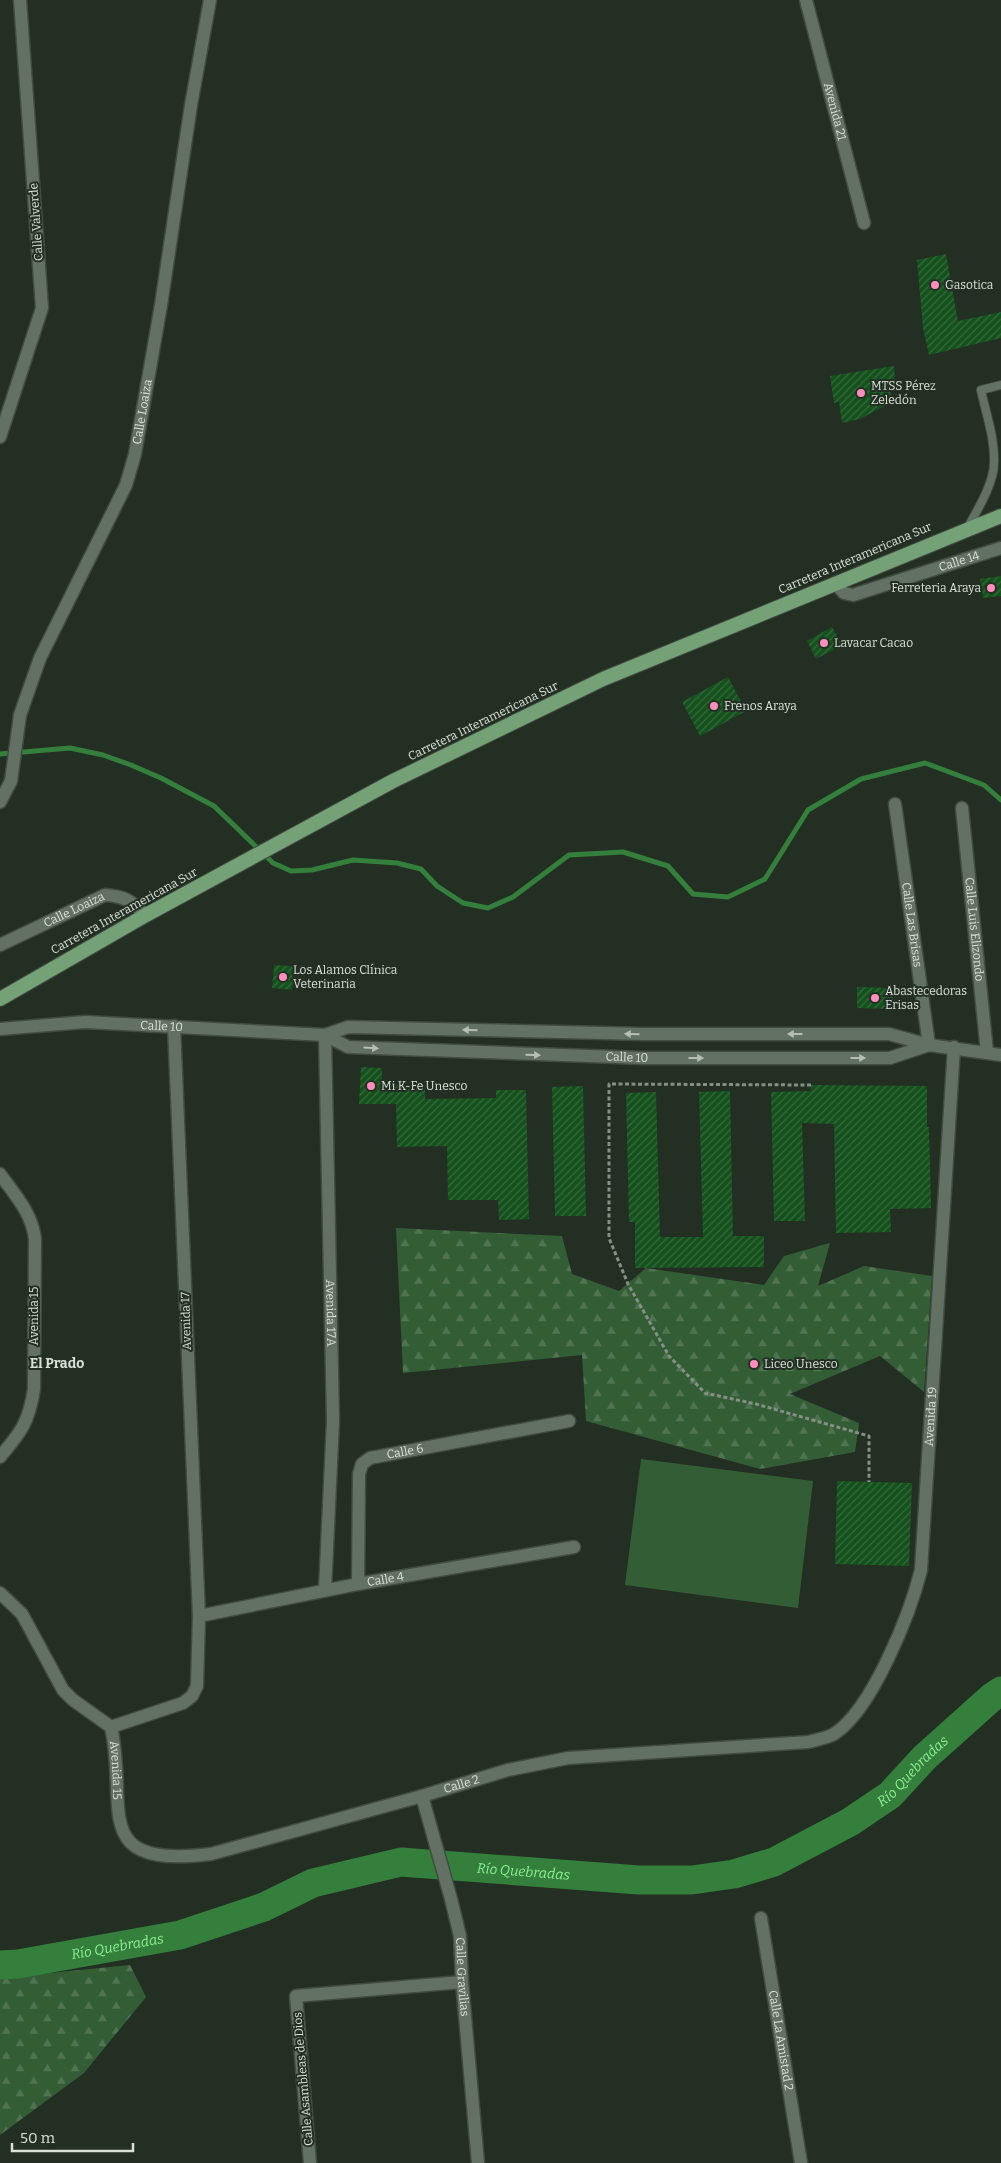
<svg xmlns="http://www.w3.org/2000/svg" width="1001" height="2163" font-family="Bitter,serif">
  <defs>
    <pattern id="forest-firs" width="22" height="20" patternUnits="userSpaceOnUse" patternTransform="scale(1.25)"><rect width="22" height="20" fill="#335d35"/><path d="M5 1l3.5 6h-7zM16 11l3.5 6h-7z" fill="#507452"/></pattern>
    <pattern id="building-hatch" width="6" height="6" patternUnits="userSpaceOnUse" patternTransform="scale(1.25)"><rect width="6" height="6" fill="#15511d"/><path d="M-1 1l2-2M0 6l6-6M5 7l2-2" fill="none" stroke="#366a3d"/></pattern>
  </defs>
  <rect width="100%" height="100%" fill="#232f23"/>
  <g fill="url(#forest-firs)">
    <path d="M396 1228 562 1236 572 1274 619 1291 646 1268 764 1285 784 1256 830 1243 818 1286 864 1266 932 1276 924 1392 880 1356 790 1394 859 1423 855 1452 760 1469 586 1421 582 1355 403 1373Z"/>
    <path d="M130 1965 146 1997 84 2073 0 2135V1978Z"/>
  </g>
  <path fill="#335d35" d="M641 1459 813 1481 798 1608 625 1585Z"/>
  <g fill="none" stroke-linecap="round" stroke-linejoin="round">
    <path stroke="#337f3b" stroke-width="5" d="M0 754 70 748 103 755 131 765 161 778 214 806 273 863 291 871 312 870 353 860 397 863 421 869 437 886 463 903 488 908 513 897 569 855 623 852 668 866 693 894 728 897 765 879 808 810 861 779 925 763 984 785 1001 800"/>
    <path stroke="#337f3b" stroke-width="29" id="s1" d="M0 1965 18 1964 180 1935 264 1907 313 1883 401 1862 639 1880H692L734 1874 774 1862 850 1822 890 1795 924 1758 992 1697 1001 1691"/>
  </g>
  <g fill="url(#building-hatch)">
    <path d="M946 254 958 321 1001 312V338L929 355 923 328 917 260Z"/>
    <path d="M894 366 895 382 889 383 892 402 860 419 842 423 839 402 834 403 830 376Z"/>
    <path d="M1001 576V596L983 598 980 579Z"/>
    <path d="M832 627 842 645 816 659 807 641Z"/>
    <path d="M728 677 746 711 700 736 682 702Z"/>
    <path d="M274 965 294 966 292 990 272 988Z"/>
    <path d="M857 987 893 988V1009L857 1008Z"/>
    <path d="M361 1067 382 1068V1085L425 1084V1099L496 1098V1090H526L529 1219 499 1220 498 1200H448L447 1146 397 1147 396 1104H359Z"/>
    <path d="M811 1085 927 1086V1127H929L931 1208 890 1209 891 1232 836 1233 834 1124 802 1123 805 1221H774L771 1092 811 1091Z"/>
    <path d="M583 1086 586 1216H555L552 1087Z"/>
    <path d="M730 1091 733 1236H764V1267L635 1268V1222H629L626 1093 656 1092 660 1237H703L699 1092Z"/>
    <path d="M837 1481 912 1483 909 1566 835 1564Z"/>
  </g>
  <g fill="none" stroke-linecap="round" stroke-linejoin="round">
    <defs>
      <path id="service" d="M968 527C978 509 994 483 994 463 995 438 986 414 981 390L1001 385"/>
      <g id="minor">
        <path id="s2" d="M806 0 864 223"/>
        <path d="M0 437 42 308 20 0"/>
        <path id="s3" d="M835 583 844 593 853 595 1001 548"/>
        <path id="s4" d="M0 802 11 781 20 715 40 658 126 485 135 454 161 305 191 105 210 0"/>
        <path id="s5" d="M895 804 929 1045"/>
        <path id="s6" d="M962 808 987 1052"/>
        <path id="s7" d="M0 945 105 895C125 896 131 901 146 915"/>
        <path id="s8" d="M0 1029 85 1022 325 1035 348 1027 644 1034H889L929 1045 1001 1055"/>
        <path id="s9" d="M325 1035 348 1047 643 1058H890L929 1045"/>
        <path id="s10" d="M325 1035 333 1421 325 1590"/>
        <path d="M0 1174C15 1195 32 1213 35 1239L34 1389C29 1422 21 1432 0 1457"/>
        <path id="s11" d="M358 1584 359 1474 362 1464 370 1458 569 1421"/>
        <path id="s12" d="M0 1593 22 1614 63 1690 73 1700 111 1727C129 1807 87 1869 211 1854L422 1796 508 1770 568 1758 808 1742C816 1740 827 1738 834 1734 872 1710 910 1614 921 1570L954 1047"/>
        <path id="s13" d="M199 1616 358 1584 574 1547"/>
        <path d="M111 1727 183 1703 192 1696 197 1686 199 1616 174 1026"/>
        <path id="s14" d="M422 1796 451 1899 460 1936 462 1982 478 2163"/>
        <path id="s15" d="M761 1918 801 2163"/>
        <path d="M310 2163 296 1996 462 1982"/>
      </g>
      <path id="trunk" d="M0 999 146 915 393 781 603 679 1001 516"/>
    </defs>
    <use href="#service" stroke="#414b41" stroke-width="10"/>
    <use href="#minor" stroke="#414b41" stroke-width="15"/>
    <use href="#trunk" stroke="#414b41" stroke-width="16"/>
    <path stroke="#858f85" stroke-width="3" stroke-dasharray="4 2.5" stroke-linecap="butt" d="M811 1085 609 1084V1238L628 1284 669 1356 705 1393 756 1404 869 1436V1482"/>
    <use href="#service" stroke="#637164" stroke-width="8"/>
    <use href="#minor" stroke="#637164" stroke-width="12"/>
    <use href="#trunk" stroke="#74a276" stroke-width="14"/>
  </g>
  <defs><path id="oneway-solid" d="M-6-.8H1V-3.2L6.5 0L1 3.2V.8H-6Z" transform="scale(1.25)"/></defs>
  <g fill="#b5bfb5">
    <use href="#oneway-solid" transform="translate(470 1030) rotate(-179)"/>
    <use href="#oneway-solid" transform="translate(632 1034) rotate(-179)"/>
    <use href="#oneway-solid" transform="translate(795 1034) rotate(-180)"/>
    <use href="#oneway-solid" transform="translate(371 1048) rotate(3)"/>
    <use href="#oneway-solid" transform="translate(533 1055) rotate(1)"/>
    <use href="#oneway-solid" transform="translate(696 1058)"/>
    <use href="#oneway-solid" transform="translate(858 1058)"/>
  </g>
  <g fill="#fe8ebb" stroke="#232f23" stroke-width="2">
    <circle cx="935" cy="285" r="5"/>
    <circle cx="861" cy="393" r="5"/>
    <circle cx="991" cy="588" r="5"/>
    <circle cx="824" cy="643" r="5"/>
    <circle cx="714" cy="706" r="5"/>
    <circle cx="283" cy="977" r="5"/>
    <circle cx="875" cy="998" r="5"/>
    <circle cx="371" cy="1086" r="5"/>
    <circle cx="754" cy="1364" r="5"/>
  </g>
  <g text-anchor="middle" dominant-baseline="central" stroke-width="4" stroke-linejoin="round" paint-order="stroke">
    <g font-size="12" fill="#d8e0d8" stroke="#232f23">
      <text stroke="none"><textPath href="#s2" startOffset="115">Avenida 21</textPath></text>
      <text transform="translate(36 222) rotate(-94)">Calle Valverde</text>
      <text stroke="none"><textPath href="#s4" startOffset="419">Calle Loaiza</textPath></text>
      <text transform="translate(855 558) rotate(-23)">Carretera Interamericana Sur</text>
      <text stroke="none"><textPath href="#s3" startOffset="134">Calle 14</textPath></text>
      <text transform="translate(483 721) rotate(-26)">Carretera Interamericana Sur</text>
      <text stroke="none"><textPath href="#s7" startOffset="82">Calle Loaiza</textPath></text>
      <text transform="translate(124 911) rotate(-29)">Carretera Interamericana Sur</text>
      <text stroke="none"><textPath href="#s5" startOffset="122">Calle Las Brisas</textPath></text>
      <text stroke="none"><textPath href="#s6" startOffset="122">Calle Luis Elizondo</textPath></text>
      <text stroke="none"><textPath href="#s8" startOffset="162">Calle 10</textPath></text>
      <text stroke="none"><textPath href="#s9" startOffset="305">Calle 10</textPath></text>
      <text stroke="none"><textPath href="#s10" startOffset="278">Avenida 17A</textPath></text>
      <text transform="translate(34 1316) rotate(-90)">Avenida 15</text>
      <text transform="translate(186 1321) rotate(-92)">Avenida 17</text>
      <text stroke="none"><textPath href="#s12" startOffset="1360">Avenida 19</textPath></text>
      <text stroke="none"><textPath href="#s11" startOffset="166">Calle 6</textPath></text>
      <text stroke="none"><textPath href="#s13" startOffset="190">Calle 4</textPath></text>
      <text stroke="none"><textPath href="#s12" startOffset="221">Avenida 15</textPath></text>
      <text stroke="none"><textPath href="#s12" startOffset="640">Calle 2</textPath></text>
      <text stroke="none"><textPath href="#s14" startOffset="186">Calle Gravilias</textPath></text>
      <text stroke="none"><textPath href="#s15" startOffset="124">Calle La Amistad 2</textPath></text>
      <text transform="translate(303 2079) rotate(-95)">Calle Asambleas de Dios</text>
    </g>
    <g font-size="12" fill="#d8e0d8" stroke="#232f23" text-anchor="start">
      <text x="945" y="285">Gasotica</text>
      <text x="871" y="386">MTSS Pérez<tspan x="871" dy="14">Zeledón</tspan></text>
      <text x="981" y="588" text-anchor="end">Ferreteria Araya</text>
      <text x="834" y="643">Lavacar Cacao</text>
      <text x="724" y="706">Frenos Araya</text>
      <text x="293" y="970">Los Alamos Clínica<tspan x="293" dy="14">Veterinaria</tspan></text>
      <text x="885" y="991">Abastecedoras<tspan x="885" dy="14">Erisas</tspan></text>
      <text x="381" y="1086">Mi K-Fe Unesco</text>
      <text x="764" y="1364">Liceo Unesco</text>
    </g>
    <g font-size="14" font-weight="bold" fill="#d8e0d8" stroke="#232f23">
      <text x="57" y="1363">El Prado</text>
    </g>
    <g font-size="14" font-style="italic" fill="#8cef92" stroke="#232f23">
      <text stroke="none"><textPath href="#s1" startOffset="959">Río Quebradas</textPath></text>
      <text stroke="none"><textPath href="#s1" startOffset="539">Río Quebradas</textPath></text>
      <text stroke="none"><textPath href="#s1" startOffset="119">Río Quebradas</textPath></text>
    </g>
  </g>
  <path d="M12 2143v8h121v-8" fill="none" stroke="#d8e0d8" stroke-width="2.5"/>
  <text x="20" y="2143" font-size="15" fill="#d8e0d8" stroke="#232f23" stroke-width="4" paint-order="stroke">50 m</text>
</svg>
